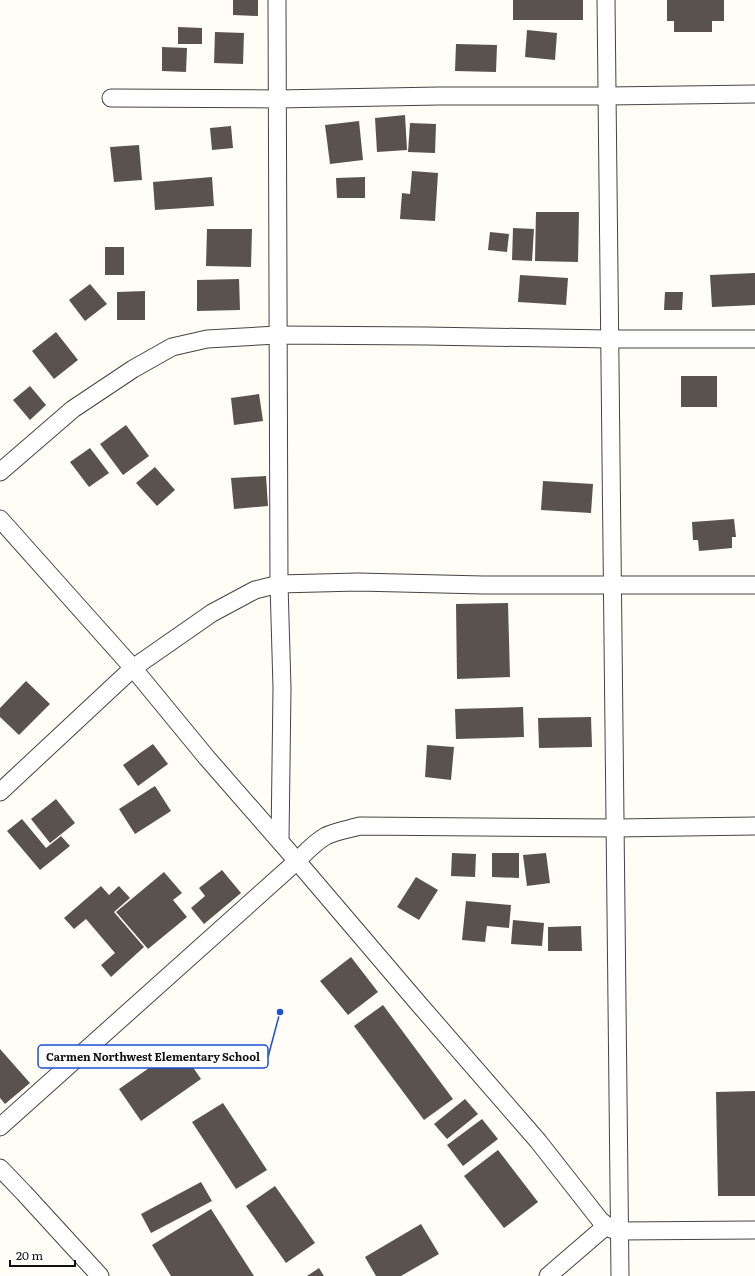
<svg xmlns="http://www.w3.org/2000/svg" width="755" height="1276" font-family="Literata,serif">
  <rect width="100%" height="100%" fill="#fffdf5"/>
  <g fill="#5a524d">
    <path d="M233 0H258V16L233 15Z"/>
    <rect x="513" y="0" width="70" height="20"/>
    <path d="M667 0H724V21H712V32H674V21H667Z"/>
    <path d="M178 27 202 28V44H178Z"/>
    <path d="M527 30 557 33 555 60 525 57Z"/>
    <path d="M215 32 244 33 243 64 214 63Z"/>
    <path d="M456 44 497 45 496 72 455 71Z"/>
    <path d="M162 47 187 48 186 72 162 71Z"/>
    <path d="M405 115 407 150 377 152 375 118Z"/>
    <path d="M359 121 363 160 330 164 325 125Z"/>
    <path d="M410 123 436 124 435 153 408 152Z"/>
    <path d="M231 126 233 148 212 150 210 128Z"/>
    <path d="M139 145 142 180 114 182 110 147Z"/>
    <path d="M412 171 438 173 435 221 400 219 402 193 410 194Z"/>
    <path d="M212 177 214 206 155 210 153 182Z"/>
    <path d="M365 177V198H337L336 178Z"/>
    <path d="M536 212H579L578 262 535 261Z"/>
    <path d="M513 228 534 229 532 261 512 260Z"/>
    <path d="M207 229H252L251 267 206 266Z"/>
    <path d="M490 232 509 234 507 252 488 250Z"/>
    <rect x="105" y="247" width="19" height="28"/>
    <path d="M755 273V305L712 307 710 275Z"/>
    <path d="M520 275 568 278 566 305 518 302Z"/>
    <path d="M239 279 240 310 197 311V280Z"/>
    <path d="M90 284 107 304 85 321 69 300Z"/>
    <path d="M145 291V320H117V292Z"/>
    <path d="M665 292H683L682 310H664Z"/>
    <path d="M56 332 78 360 54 379 32 351Z"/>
    <rect x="681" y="376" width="36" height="31"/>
    <path d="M30 386 46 405 30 420 13 400Z"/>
    <path d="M259 394 263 421 234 425 231 398Z"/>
    <path d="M126 425 149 456 123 475 100 444Z"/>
    <path d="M90 448 109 473 89 487 70 462Z"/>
    <path d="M155 467 175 490 157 506 136 483Z"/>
    <path d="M266 476 268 506 234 509 231 478Z"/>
    <path d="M543 481 593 484 591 513 541 510Z"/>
    <path d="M734 519 736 537H732V548L699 551 698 540H693L692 522Z"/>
    <path d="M508 603 510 677 457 679 456 604Z"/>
    <path d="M26 681 50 704 19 735 0 717V708Z"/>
    <path d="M523 707 524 737 456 739 455 709Z"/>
    <path d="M591 717 592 747 539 748 538 718Z"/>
    <path d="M153 744 168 764 138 786 123 765Z"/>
    <path d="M427 745 454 747 451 780 425 777Z"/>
    <path d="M155 786 171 811 135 834 119 809Z"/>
    <path d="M56 799 75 823 50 843 31 819Z"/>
    <path d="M22 819 46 848 61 836 70 846 40 870 7 831Z"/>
    <path d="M452 853 476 854 475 877 451 876Z"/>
    <path d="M492 853H519V878L492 877Z"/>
    <path d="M546 853 550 883 527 886 523 855Z"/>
    <path d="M222 870 241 893 204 924 191 908 205 896 199 888Z"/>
    <path d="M164 872 182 893 173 900 187 917 148 949 116 912Z"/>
    <path d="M416 877 438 890 419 920 397 907Z"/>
    <path d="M101 886 109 895 119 886 130 898 114 912 144 947 111 977 101 965 115 953 86 919 74 929 64 918Z"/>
    <path d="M466 901 511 905 509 928 487 926 485 942 462 940Z"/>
    <path d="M513 920 544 923 542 946 511 944Z"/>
    <path d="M581 926 582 951H548V927Z"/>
    <path d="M351 957 378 992 348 1015 320 981Z"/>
    <path d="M383 1005 453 1099 424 1120 354 1026Z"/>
    <path d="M179 1047 201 1079 141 1121 119 1089Z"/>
    <path d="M0 1049 30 1083 5 1104 0 1098Z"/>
    <path d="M755 1091V1196H718L716 1092Z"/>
    <path d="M465 1099 478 1114 447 1139 434 1124Z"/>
    <path d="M223 1103 267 1170 236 1189 192 1122Z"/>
    <path d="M482 1119 498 1139 463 1166 447 1145Z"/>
    <path d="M498 1150 538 1202 504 1228 464 1176Z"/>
    <path d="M201 1182 212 1201 151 1233 141 1214Z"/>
    <path d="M275 1186 315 1243 286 1263 246 1206Z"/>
    <path d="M211 1209 254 1276H171L152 1245Z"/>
    <path d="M421 1224 439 1254 401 1276H376L365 1257Z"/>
    <path d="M319 1268 324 1276H307Z"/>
  </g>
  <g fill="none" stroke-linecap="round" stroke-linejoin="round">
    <defs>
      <g id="minor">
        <path d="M277 0 279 584 282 688 280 841"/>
        <path d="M606 0 620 1276"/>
        <path d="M111 98 277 99 439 96H607L755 94"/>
        <path d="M0 472 73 409 133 369 172 347 207 339 278 335 426 336 609 339H755"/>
        <path d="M0 519 133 668 207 758 297 861 418 1003 538 1141 600 1220 611 1229 619 1231 755 1230"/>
        <path d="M0 792 133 668 212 613 255 590 279 584 358 582 483 585H755"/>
        <path d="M0 1127 297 861C306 852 315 842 326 836 336 831 349 829 360 826L615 828 755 826"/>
        <path d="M0 1168 24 1193 100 1276"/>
        <path d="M548 1276 606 1226"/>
      </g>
    </defs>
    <use href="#minor" stroke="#444" stroke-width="19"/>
    <use href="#minor" stroke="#fff" stroke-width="17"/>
  </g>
  <path fill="none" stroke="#1d4ed8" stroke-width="1.5" d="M280 1012L268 1057"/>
  <circle fill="#1d4ed8" stroke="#fff" stroke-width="1.5" cx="280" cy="1012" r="4"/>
  <rect fill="#fff" stroke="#1d4ed8" stroke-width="1.5" x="38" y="1045" width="230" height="23" rx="4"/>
  <g font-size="11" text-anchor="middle" font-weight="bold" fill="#111">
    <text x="153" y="1061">Carmen Northwest Elementary School</text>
  </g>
  <path d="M10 1260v6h65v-6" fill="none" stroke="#111111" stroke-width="2"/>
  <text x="16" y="1260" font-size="12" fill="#111111" stroke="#ffffff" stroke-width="3" paint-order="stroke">20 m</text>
</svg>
